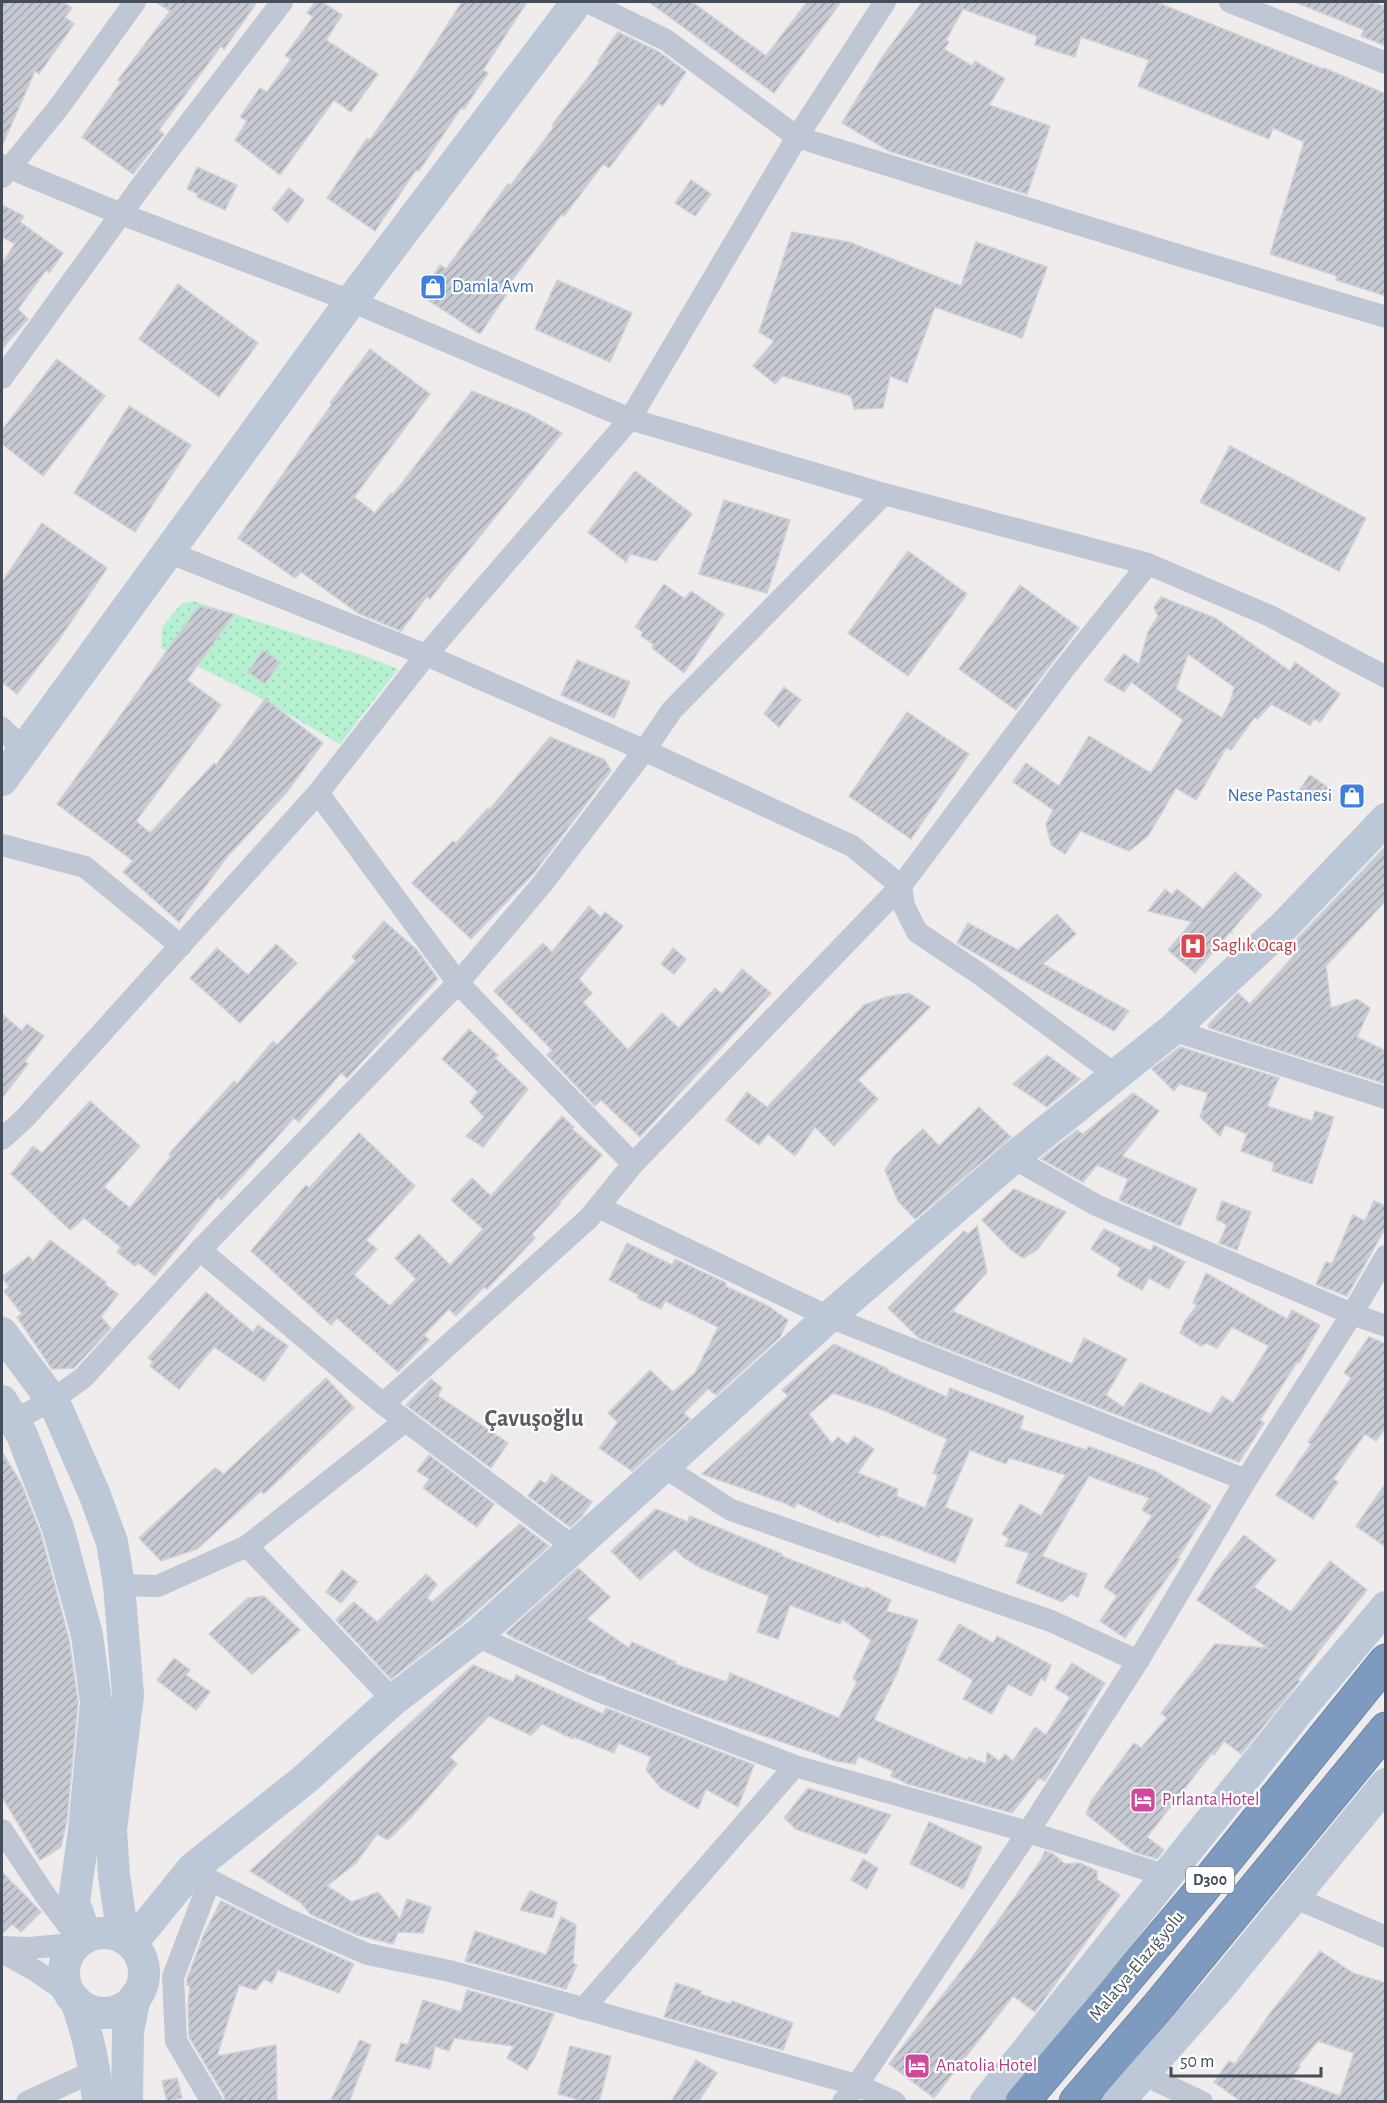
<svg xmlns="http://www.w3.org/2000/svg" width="1387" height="2103" font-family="'Alegreya Sans',sans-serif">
  <defs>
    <pattern id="grass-dots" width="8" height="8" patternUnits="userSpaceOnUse" patternTransform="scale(1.5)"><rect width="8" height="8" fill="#b5f1d1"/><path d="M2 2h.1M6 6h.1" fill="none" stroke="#9dd0b6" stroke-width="1.8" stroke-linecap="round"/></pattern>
    <pattern id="building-hatch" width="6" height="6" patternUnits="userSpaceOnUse" patternTransform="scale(1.5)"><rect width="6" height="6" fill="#c7cad2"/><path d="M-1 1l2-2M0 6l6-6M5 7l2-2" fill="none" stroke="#a3a6ad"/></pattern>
  </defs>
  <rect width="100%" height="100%" fill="#efeceb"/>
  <path fill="url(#grass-dots)" d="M194 601 362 655 398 669 340 744 249 692 161 648 162 627 181 604Z"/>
  <g fill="url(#building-hatch)" stroke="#cfd1d8" stroke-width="1.5" fill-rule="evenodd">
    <path d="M2 2H63L72 8 65 17 74 24 39 74 35 71 2 146Z"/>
    <path d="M156 2H257L224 49 221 46 159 130 164 134 133 174 82 137 121 82 118 80 170 11Z"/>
    <path d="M315 2H322L342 15 326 40 378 74 351 112 334 100 280 175 235 140 247 121 240 117 260 88 267 92 291 59 285 56 313 17 307 13Z"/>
    <path d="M462 2H527L483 70 488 73 464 109 461 108 419 171 416 170 375 231 327 198 367 138 370 140 415 75Z"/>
    <path d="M649 2H692L766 56 807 2H841L774 93Z"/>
    <path d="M922 2H1156L1323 69 1324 68 1386 94V296L1336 280 1337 276 1270 254 1304 142 1273 128 1269 139 1138 86 1149 60 1081 37 1075 57 1035 45 1037 36 963 9 946 40 949 42 944 49 972 66 975 61 1005 79 989 105 1050 126 1027 194 889 151 842 123 881 59Z"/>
    <path d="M1295 2H1371L1386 7V46L1361 36 1364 30Z"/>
    <path d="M618 32 659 52 686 72 663 106 658 103 609 168 603 164 564 216 562 214 503 292 506 295 480 334 420 295 440 265 446 269 508 184 510 186 554 127 552 125 600 62 598 61Z"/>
    <path d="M197 167 237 185 225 210 197 197 198 194 187 189Z"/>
    <path d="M691 180 711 194 695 216 675 203Z"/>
    <path d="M289 188 304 200 288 223 272 209Z"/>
    <path d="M2 205 24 216 20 222 63 253 49 273 46 270 18 309 28 319 2 349V263L15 244 2 237Z"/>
    <path d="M792 232 849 242 961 286 976 242 1047 267 1022 338 935 307 907 383 890 376 883 408 854 409 851 396 782 376 775 384 753 366 774 341 759 332Z"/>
    <path d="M557 280 632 313 610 362 535 329Z"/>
    <path d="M178 284 258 343 219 397 139 339Z"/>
    <path d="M370 349 430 394 354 497 375 513 391 493 393 495 472 391 529 414 562 433 430 599 427 596 401 631 358 613 301 572 295 578 238 538 332 404 330 403Z"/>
    <path d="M57 359 105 396 43 476 2 444V430Z"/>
    <path d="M129 406 191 445 135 532 74 493Z"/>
    <path d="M1230 446 1366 518 1339 571 1200 502Z"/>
    <path d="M635 471 692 514 656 561 630 554 626 562 588 532Z"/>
    <path d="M724 500 790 520 767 593 699 574Z"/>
    <path d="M42 523 107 568 58 641 17 694 2 682V582Z"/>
    <path d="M908 551 967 594 908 676 848 633Z"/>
    <path d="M664 584 685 599 691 591 724 614 684 673 652 648 653 644 641 636 643 632 635 627Z"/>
    <path d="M1020 585 1079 628 1016 710 959 669Z"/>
    <path d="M1161 597 1215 618 1290 671 1295 662 1340 694 1320 722 1314 719 1310 725 1271 704 1258 719 1254 718 1231 750 1226 748 1196 800 1176 788 1148 836 1129 851 1080 831 1065 854 1051 845 1046 824 1053 810 1013 782 1026 763 1059 786 1089 736 1151 773 1183 720 1131 682 1124 692 1104 680 1124 654 1139 664 1148 632 1158 616 1154 607ZM1188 654 1234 687 1231 700 1222 718 1176 689Z"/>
    <path d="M199 606 234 614 187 680 221 705 136 821 150 833 214 763 216 765 265 699 323 743 287 792 226 858 179 922 123 872 133 861 57 804Z"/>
    <path d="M263 650 280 662 265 684 248 672Z"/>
    <path d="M577 660 630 682 614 718 561 695Z"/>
    <path d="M784 687 801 700 779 727 764 714Z"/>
    <path d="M907 712 969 754 911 839 849 796Z"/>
    <path d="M550 737 605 760 611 771 534 873 471 939 412 883 453 841 456 843 488 808 489 810Z"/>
    <path d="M1310 775 1333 791 1292 800Z"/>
    <path d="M1386 846V900L1326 966 1331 1008 1357 999 1370 1008 1357 1037 1386 1051V1084L1209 1028 1208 1025 1238 993 1250 1004 1300 949 1293 943Z"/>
    <path d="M1235 872 1262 895 1231 931 1232 933 1230 932 1195 973 1168 950 1192 922 1148 911 1165 889 1172 895 1177 889 1203 909Z"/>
    <path d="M589 906 601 917 605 912 623 926 579 979 592 993 583 1002 628 1050 662 1013 679 1028 715 988 722 994 742 969 771 993 640 1137 601 1100 595 1106 547 1055 552 1050 494 991 543 943 552 952Z"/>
    <path d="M1057 914 1076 934 1043 964 1129 1011 1114 1031 957 943 968 923 1018 950Z"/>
    <path d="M384 921 417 950 438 979 347 1078 341 1073 299 1122 294 1118 221 1200 218 1197 155 1276 138 1263 135 1266 117 1252 121 1247 84 1218 70 1230 11 1174 33 1146 42 1153 90 1101 140 1146 104 1187 130 1208 171 1156 169 1154 234 1081 237 1084 273 1041 277 1045 356 961 352 957Z"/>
    <path d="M276 944 297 963 240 1023 190 978 217 948 248 975Z"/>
    <path d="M673 948 686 959 674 974 661 964Z"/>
    <path d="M909 993 930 1007 858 1080 878 1099 834 1146 815 1127 795 1156 768 1134 759 1145 726 1120 747 1092 767 1107 864 1005 886 997Z"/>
    <path d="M2 1014 22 1031 27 1024 44 1036 25 1061 28 1064 2 1098Z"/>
    <path d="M469 1029 498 1055 495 1058 528 1089 483 1147 466 1136 484 1117 470 1102 478 1092 442 1059Z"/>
    <path d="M1180 1047 1279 1078 1267 1106 1312 1121 1315 1111 1334 1117 1312 1184 1272 1171 1274 1163 1241 1151 1247 1134 1225 1125 1220 1136 1200 1117 1208 1093 1179 1084 1174 1091 1152 1069Z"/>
    <path d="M1047 1055 1080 1079 1047 1107 1013 1084Z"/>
    <path d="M1133 1093 1159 1111 1122 1156 1197 1189 1180 1226 1119 1200 1128 1179 1097 1165 1083 1182 1041 1159 1077 1130 1083 1134Z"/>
    <path d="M979 1107 1011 1137 915 1219 898 1201 885 1170 894 1156 923 1129 939 1146Z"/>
    <path d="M562 1116 574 1127 572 1129 602 1155 559 1203 560 1204 532 1234 535 1238 487 1289 484 1287 456 1316 449 1309 424 1335 429 1340 398 1372 337 1318 331 1325 251 1251 306 1185 309 1188 359 1133 415 1186 366 1240 377 1249 354 1275 390 1306 416 1279 395 1258 419 1234 450 1265 483 1229 451 1200 472 1178 491 1196Z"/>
    <path d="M1014 1189 1066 1212 1037 1250 1023 1258 1011 1250 982 1220Z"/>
    <path d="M1222 1201 1251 1212 1237 1250 1219 1243 1227 1225 1216 1219Z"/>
    <path d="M1374 1201 1386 1206V1227L1347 1296 1316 1284 1326 1262 1332 1264 1353 1215 1365 1221Z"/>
    <path d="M977 1226 987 1272 952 1311 1072 1364 1084 1338 1127 1359 1106 1395 1123 1407 1140 1383 1211 1414 1222 1396 1233 1403 1269 1346 1232 1327 1217 1348 1206 1343 1201 1346 1180 1333 1185 1321 1197 1305 1193 1303 1206 1273 1287 1319 1292 1310 1320 1325 1299 1363 1297 1362 1260 1420 1264 1423 1239 1462 919 1338 888 1308 964 1231 968 1234Z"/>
    <path d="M1104 1229 1151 1251 1154 1245 1185 1262 1169 1289 1149 1278 1142 1290 1117 1276 1121 1268 1091 1249Z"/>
    <path d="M50 1240 106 1282 104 1284 118 1294 101 1317 111 1328 74 1368 52 1369 17 1317 22 1314 4 1291 9 1287 2 1277 29 1256 33 1262Z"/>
    <path d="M627 1243 672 1265 675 1259 726 1283 725 1286 768 1306 788 1320 780 1337 716 1395 708 1389 684 1413 690 1419 632 1471 599 1448 618 1422 608 1413 650 1370 673 1392 695 1373 718 1327 665 1301 661 1309 637 1298 639 1295 609 1280Z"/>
    <path d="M206 1292 253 1332 258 1325 288 1346 264 1381 214 1347 179 1389 150 1366 153 1362 148 1358Z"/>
    <path d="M1369 1337 1386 1344V1427L1376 1441 1365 1434 1333 1479 1338 1482 1313 1519 1276 1495 1311 1444 1308 1442 1351 1378 1344 1373Z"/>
    <path d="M834 1344 888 1369V1371L947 1397 950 1388 1024 1416 1020 1429 1087 1450 1088 1446 1155 1471 1211 1506 1178 1558 1180 1559 1125 1638 1100 1621 1117 1596 1104 1587 1152 1516 1142 1510 1149 1498 1089 1476 1042 1556 1087 1574 1078 1597 1071 1594 1062 1602 1016 1583 1029 1553 1005 1546 1009 1539 1002 1534 1020 1504 1041 1516 1066 1475 1009 1458 1006 1464 970 1450 945 1507 973 1519 955 1563 880 1534 879 1537 840 1521 839 1523 797 1503 794 1508 787 1504 702 1474 788 1396 782 1390ZM833 1393 883 1410 947 1439 933 1473 938 1475 925 1508 896 1496 898 1489 858 1473 874 1449 854 1436 848 1445 838 1437 832 1444 809 1414Z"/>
    <path d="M326 1378 354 1408 264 1494 261 1491 197 1549 161 1561 139 1538 215 1468 224 1474Z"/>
    <path d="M431 1379 442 1388 438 1396 508 1443 491 1468 406 1405Z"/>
    <path d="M2 1452 21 1483 41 1534 69 1639 78 1702 67 1820 61 1847 40 1860 2 1797Z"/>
    <path d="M429 1455 494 1504 477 1527 423 1488 429 1479 417 1471Z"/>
    <path d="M552 1474 592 1502 581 1517 570 1527 528 1496 540 1480 546 1484Z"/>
    <path d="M1386 1483V1547L1356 1526Z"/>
    <path d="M656 1509 688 1522 690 1516 782 1554V1556L865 1589 866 1587 891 1600 886 1611 918 1620 896 1675 874 1720 967 1760 969 1757 986 1764 987 1752 999 1761 1005 1754 1013 1761 1035 1727 1046 1735 1070 1697 1055 1688 1072 1663 1105 1683 1045 1781 1039 1778 1012 1813 908 1784 891 1776 893 1771 858 1756 855 1764 835 1761 821 1756V1755L693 1712 606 1679V1677L588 1672 514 1638 506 1633 578 1568 610 1597 587 1619 629 1648 632 1642 676 1662 675 1664 727 1682 730 1673 839 1718 857 1682 853 1678 871 1640 842 1619 840 1624 790 1605 778 1639 757 1632 769 1596 701 1568 684 1558 675 1549 640 1580 611 1551Z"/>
    <path d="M520 1524 549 1546 464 1622 391 1679 336 1620 354 1602 377 1622 426 1574 437 1584 427 1598 432 1602Z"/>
    <path d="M1244 1535 1276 1560 1254 1587 1291 1612 1330 1561 1367 1590 1322 1647 1298 1680 1300 1681 1241 1754 1224 1741 1214 1755 1212 1753 1147 1837 1164 1850 1157 1859 1134 1852 1086 1814 1092 1800 1134 1743 1141 1748 1167 1718 1161 1713 1215 1644 1268 1648 1197 1600 1217 1569Z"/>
    <path d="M342 1570 358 1582 341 1603 326 1592Z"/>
    <path d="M264 1596 300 1630 252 1674 209 1634 248 1598Z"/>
    <path d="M959 1624 993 1643 997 1636 1051 1665 1045 1681 1041 1678 1031 1696 1008 1684 992 1714 963 1699 973 1680 938 1660Z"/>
    <path d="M174 1658 190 1670 186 1675 210 1692 196 1710 157 1680Z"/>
    <path d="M473 1665 513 1682 516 1675 603 1714 606 1708 754 1765 738 1807 706 1789 698 1809 661 1788 646 1770 651 1757 618 1743 614 1753 574 1737 573 1739 542 1724 531 1735 489 1716 450 1757 457 1764 412 1816 388 1840 377 1834 356 1863 327 1886 352 1902 378 1892 400 1919 407 1899 431 1907 423 1933 398 1932 393 1944 357 1935 310 1914 301 1903 250 1871Z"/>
    <path d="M808 1788 891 1815 866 1854 796 1829 784 1818Z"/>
    <path d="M929 1822 982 1847 963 1889 910 1864Z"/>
    <path d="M1045 1851 1053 1854 1065 1864 1080 1863 1097 1871V1879L1120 1895 1035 2012 1013 1996 934 2098 889 2064 973 1956 1041 1860Z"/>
    <path d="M863 1859 878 1868 867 1889 851 1880Z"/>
    <path d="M2 1872 41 1912 21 1932 12 1924 2 1934Z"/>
    <path d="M530 1891 557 1902 553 1918 520 1910Z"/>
    <path d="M221 1901 280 1930 354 1964 339 1993 278 1970 272 1983 264 1979 256 1990 239 1985 217 2056 276 2045 277 2102H225L224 2095 189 2037 188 2002 190 1987 187 1985V1979L204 1934Z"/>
    <path d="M561 1917 576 1925 573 1963 577 1965 566 1989 465 1961 475 1931 546 1955Z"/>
    <path d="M1320 1951 1353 1973 1386 1983V2102H1242L1214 2082 1229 2061 1235 2064 1271 2012ZM1318 2041 1354 2053 1340 2096 1291 2078 1300 2067 1298 2066Z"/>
    <path d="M676 1983 701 1991 700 1994 731 2004 732 2001 793 2023 783 2050 664 2017Z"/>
    <path d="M467 1990 554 2014 535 2057 527 2070 507 2058 514 2046 454 2038 449 2051 435 2046 430 2069 395 2061 401 2043 408 2045 423 2000 461 2012Z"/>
    <path d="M360 2040 371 2045 349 2102H330Z"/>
    <path d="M570 2046 611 2056 599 2102H586L558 2094Z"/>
    <path d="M696 2060 717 2073 698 2102H671Z"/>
    <path d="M177 2078 182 2098 167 2101 162 2081Z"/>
  </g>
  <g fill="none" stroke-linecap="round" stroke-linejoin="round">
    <defs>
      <g id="highway">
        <path d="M1022 2102 1199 1893 1386 1661"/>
        <path d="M1076 2102 1156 2009 1386 1729"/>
      </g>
    </defs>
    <use href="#highway" stroke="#6b85ab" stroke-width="35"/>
    <g stroke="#bec7d3" stroke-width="22">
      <path d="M588 2 666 40 797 137 1181 256 1386 317"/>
      <path d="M1230 2 1386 63"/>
      <path d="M2 165 121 214 351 301 630 419 884 494 1148 564 1270 616 1386 677"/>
      <path d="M2 177 59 107 135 2"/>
      <path d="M2 378 145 181 282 2"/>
      <path d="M168 552 426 655 646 751 852 846 901 886 904 906 917 932 981 975 1117 1076"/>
      <path d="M2 728 24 750"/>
      <path d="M2 845 85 867 181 946"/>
      <path d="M1172 1030 1386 1098"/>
      <path d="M2 1139 25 1118 318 793"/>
      <path d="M1013 1158 1096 1205 1352 1314 1386 1326"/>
      <path d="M633 1164 458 983 318 793 426 655 630 419 797 137 885 2"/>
      <path d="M598 1207 829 1317 1246 1480"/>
      <path d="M200 1250 383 1404 575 1548"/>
      <path d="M383 1404 589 1218 633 1164 901 886 1064 669 1148 564"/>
      <path d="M15 1420 52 1400 83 1378 200 1250 458 983 543 883 644 751 672 710 884 494"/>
      <path d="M664 1467 731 1510 1051 1621 1138 1661 1246 1480 1352 1314 1386 1256"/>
      <path d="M247 1546 393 1700"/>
      <path d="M119 1585 158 1586 247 1546 405 1421"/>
      <path d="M476 1636 596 1690 795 1766 1028 1832 1167 1876"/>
      <path d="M2 1830 45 1895 80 1941"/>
      <path d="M193 1868 210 1880 285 1918 367 1954 450 1971 857 2085 895 2102"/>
      <path d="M210 1880 173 1977 176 2041 212 2102"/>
      <path d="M1293 1897 1386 1937"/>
      <path d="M2 1947 29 1948 74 1944"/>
      <path d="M2 1952 36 1971 69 1994"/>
      <path d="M583 2009 795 1766"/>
      <path d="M1142 2074 1202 2102"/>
      <path d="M27 2102 79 2078 96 2073"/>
      <path d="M843 2102 857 2085 1028 1832 1138 1661"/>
    </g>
    <g stroke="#bcc7d7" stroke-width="32">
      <path d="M2 780 351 301 577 2"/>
      <path d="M2 1333 52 1400 58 1411 94 1493 112 1542 119 1585 128 1695 111 1830 114 1875 123 1937"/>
      <path d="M2 1401 22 1435 58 1528 87 1635 96 1702 84 1830 74 1902 86 1936"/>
      <circle cx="104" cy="1973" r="40"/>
      <path d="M132 1943 193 1868 304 1780 393 1700 476 1636 829 1317 1013 1158 1172 1030 1284 926 1386 819"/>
      <path d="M76 2001C88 2034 95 2066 98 2102"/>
      <path d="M127 2102 128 2031 135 1997"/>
      <path d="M986 2102 1299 1710 1386 1607"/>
      <path d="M1118 2102 1218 1989 1386 1784"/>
    </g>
    <use href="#highway" stroke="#7f9abf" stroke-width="33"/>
  </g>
  <defs>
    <symbol id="shop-square" viewBox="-11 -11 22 22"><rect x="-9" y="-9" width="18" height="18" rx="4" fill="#3f7fe0" stroke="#fff"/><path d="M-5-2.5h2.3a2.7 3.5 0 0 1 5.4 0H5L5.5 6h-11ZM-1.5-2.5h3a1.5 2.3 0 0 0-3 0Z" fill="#fff"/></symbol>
    <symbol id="hospital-square" viewBox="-11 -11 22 22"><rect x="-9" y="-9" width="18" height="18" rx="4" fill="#e0444e" stroke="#fff"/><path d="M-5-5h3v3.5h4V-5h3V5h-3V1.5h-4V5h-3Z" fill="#fff"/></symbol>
    <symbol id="hotel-square" viewBox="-11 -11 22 22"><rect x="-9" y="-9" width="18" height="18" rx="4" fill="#d1479c" stroke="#fff"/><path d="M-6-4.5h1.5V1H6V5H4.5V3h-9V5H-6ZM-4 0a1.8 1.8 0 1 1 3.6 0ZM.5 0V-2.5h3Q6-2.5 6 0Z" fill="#fff"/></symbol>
  </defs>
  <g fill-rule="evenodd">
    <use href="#shop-square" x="418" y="272" width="30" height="30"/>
    <use href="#shop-square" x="1337" y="781" width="30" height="30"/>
    <use href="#hospital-square" x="1178" y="931" width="30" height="30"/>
    <use href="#hotel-square" x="1128" y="1785" width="30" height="30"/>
    <use href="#hotel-square" x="902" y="2051" width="30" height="30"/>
  </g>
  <g text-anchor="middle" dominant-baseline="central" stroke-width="4.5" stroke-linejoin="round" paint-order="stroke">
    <rect fill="#fff" stroke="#7b838c" stroke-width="1.5" x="1186" y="1867" width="48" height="26" rx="4.5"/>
    <g font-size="16" font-weight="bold" fill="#434e5a">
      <text x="1210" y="1880">D300</text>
    </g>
    <g font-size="18" fill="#366cbe" stroke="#fff" text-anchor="start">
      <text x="452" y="287">Damla Avm</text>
      <text x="1332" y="796" text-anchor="end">Nese Pastanesi</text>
    </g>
    <g font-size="18" fill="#be3a42" stroke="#fff" text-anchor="start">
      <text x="1212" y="946">Saglık Ocagı</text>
    </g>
    <g font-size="18" fill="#b23c85" stroke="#fff" text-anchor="start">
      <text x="1162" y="1800">Pırlanta Hotel</text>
      <text x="936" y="2066">Anatolia Hotel</text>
    </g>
    <g font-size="18" fill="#434e5a" stroke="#fff">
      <text transform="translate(1137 1966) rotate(-50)">Malatya-Elazığ yolu</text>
    </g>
    <g font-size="24" font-weight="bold" fill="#585c61" stroke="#fff">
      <text x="534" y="1419">Çavuşoğlu</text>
    </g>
  </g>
  <rect width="1387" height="2103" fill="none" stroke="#434e5a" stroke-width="6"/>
  <path d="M1171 2067v9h150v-9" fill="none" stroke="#434e5a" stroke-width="3"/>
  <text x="1180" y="2067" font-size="18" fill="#434e5a" stroke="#ffffff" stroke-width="4.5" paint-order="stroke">50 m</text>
</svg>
